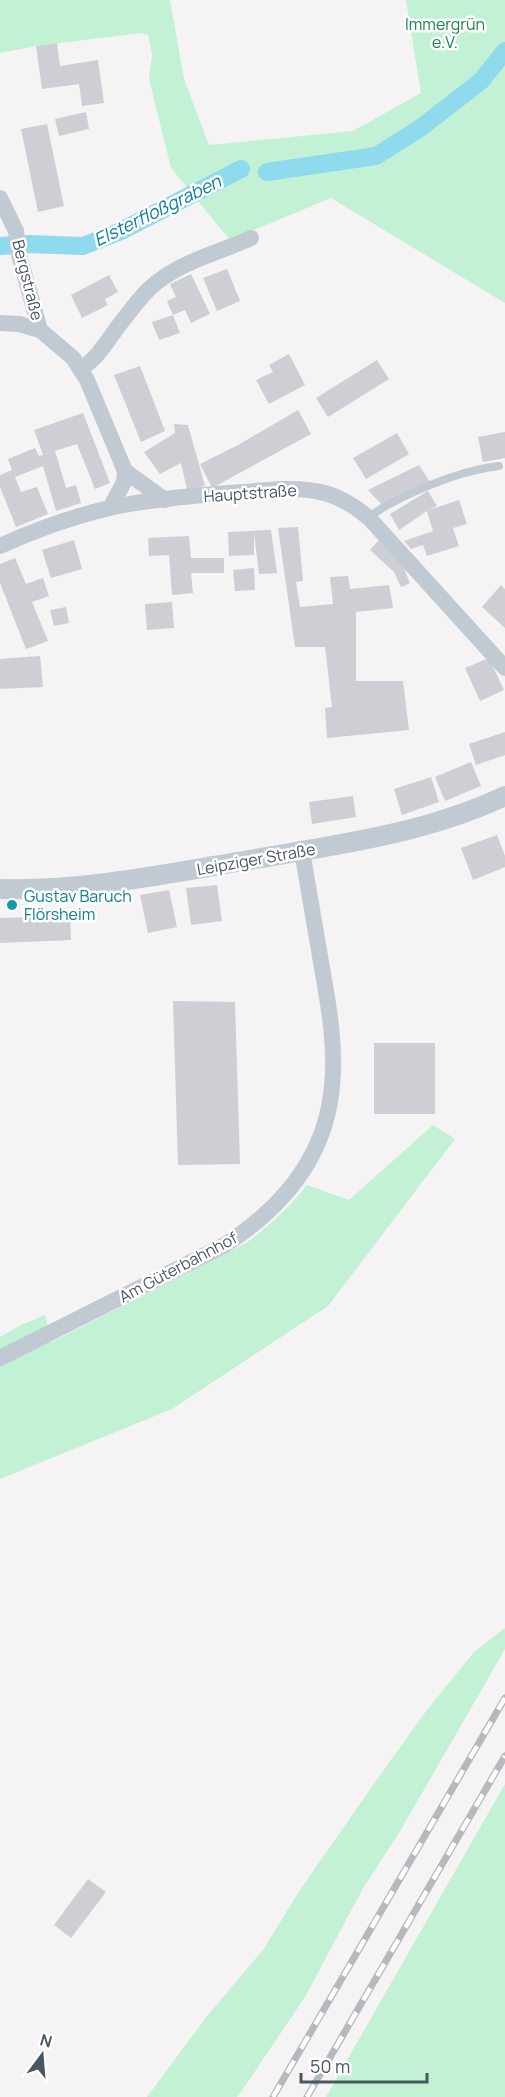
<svg xmlns="http://www.w3.org/2000/svg" width="505" height="2097" font-family="Manrope,sans-serif">
  <rect width="100%" height="100%" fill="#f5f3f3"/>
  <g fill="#c3f1d5">
    <path d="M0 0H170L184 79 209 145 353 131 421 93 406 0H505V303L331 198 230 240 171 168 149 79 152 55 148 35 141 33 36 46 0 53Z"/>
    <path d="M433 1125 455 1139 328 1306 172 1409 0 1479V1337L21 1325 45 1315 52 1342 246 1243C269 1226 289 1208 307 1185L349 1200Z"/>
    <path d="M505 1628V1649L399 1833 362 1890 305 1997 241 2092 237 2097H147L207 2016 263 1950 300 1890 378 1778 427 1710 474 1652Z"/>
    <path d="M505 1784V2097H326Z"/>
  </g>
  <g fill="none" stroke-linecap="round" stroke-linejoin="round">
    <g stroke="#90daee" stroke-width="18">
      <path d="M267 172 376 156 419 129 481 81 505 51"/>
      <path d="M0 246 29 244 83 246 121 231 241 169"/>
    </g>
  </g>
  <g fill="#cdcfd5">
    <path d="M57 43 60 66 98 60 104 103 82 106 79 84 42 89 36 46Z"/>
    <path d="M86 112 89 129 59 136 55 119Z"/>
    <path d="M47 124 64 206 38 212 21 129Z"/>
    <path d="M227 269 240 301 217 311 203 278Z"/>
    <path d="M191 274 210 314 191 323 185 310 173 315 167 301 176 297 170 284Z"/>
    <path d="M109 275 118 292 105 299 108 305 82 318 71 295Z"/>
    <path d="M173 315 180 333 159 340 152 322Z"/>
    <path d="M289 354 305 385 269 404 256 380 273 372 269 365Z"/>
    <path d="M377 360 389 379 328 417 316 398Z"/>
    <path d="M140 366 165 431 141 442 114 375Z"/>
    <path d="M298 410 311 434 212 488 200 464 238 445Z"/>
    <path d="M83 413 110 483 95 489 77 444 55 451 66 488 76 485 81 503 56 511 43 466 15 477 21 492 37 487 48 514 16 527 0 487V475L12 470 8 459 35 448 39 456 43 455 34 430Z"/>
    <path d="M174 424 188 425 205 486 187 490 181 463 160 474 144 452 175 433Z"/>
    <path d="M505 432V458L483 462 478 437Z"/>
    <path d="M397 433 409 454 366 479 353 458Z"/>
    <path d="M419 465 430 482 383 506 368 490Z"/>
    <path d="M428 491 437 506 429 510 459 500 467 524 453 528 459 546 427 556 423 545 411 549 404 541 433 531 427 511 399 530 390 514Z"/>
    <path d="M298 527 303 581 296 582 300 607 333 604 330 577 348 576 350 589 389 585 393 608 356 612V681H403L409 730 327 738 325 708 332 707 325 647H295L278 528Z"/>
    <path d="M271 530 277 573 259 574 254 533V555L229 556 228 532Z"/>
    <path d="M189 536 191 558H224V573H191L193 593 172 595 169 555 149 556 148 538Z"/>
    <path d="M74 540 82 569 51 578 42 550Z"/>
    <path d="M379 540 409 566 405 571 410 583 401 587 394 572 370 550Z"/>
    <path d="M15 558 26 584 43 578 49 596 32 602 48 641 26 649 0 583V564Z"/>
    <path d="M254 568 255 590 235 591 233 570Z"/>
    <path d="M501 585 505 589V628L482 607Z"/>
    <path d="M172 602 174 628 147 630 145 604Z"/>
    <path d="M66 607 69 623 54 626 50 610Z"/>
    <path d="M40 656 43 687 0 689V659Z"/>
    <path d="M489 658 504 690 480 701 465 668Z"/>
    <path d="M505 732V755L476 765 469 744Z"/>
    <path d="M471 762 481 786 445 801 435 777Z"/>
    <path d="M431 777 439 802 402 815 394 789Z"/>
    <path d="M353 796 356 817 312 824 309 802Z"/>
    <path d="M497 835 505 856V867L473 880 461 848Z"/>
    <path d="M217 885 222 921 191 925 186 888Z"/>
    <path d="M169 890 177 927 148 933 140 895Z"/>
    <path d="M70 916 71 940 0 943V918Z"/>
    <path d="M173 1001 235 1002 240 1164 178 1165Z"/>
    <rect x="374" y="1043" width="61" height="71"/>
    <path d="M88 1879 106 1892 71 1938 54 1925Z"/>
  </g>
  <g fill="none" stroke-linecap="round" stroke-linejoin="round">
    <path stroke="#c1cad2" stroke-width="8" d="M369 518C379 508 392 503 405 496 436 482 465 470 499 466"/>
    <g stroke="#c1cad2" stroke-width="16">
      <path d="M0 198 16 231 19 255 40 330"/>
      <path d="M0 323 19 324 40 330 73 358 87 380 125 471 165 500"/>
      <path d="M80 369C97 359 106 343 117 328 127 315 137 301 149 289 178 262 216 254 251 238"/>
      <path d="M110 508 124 482 125 471"/>
      <path d="M0 546C35 530 72 517 109 508 165 496 224 494 280 489 318 488 339 493 369 518L505 668"/>
      <path d="M0 1358 223 1246C281 1209 326 1157 332 1086 336 1047 329 1007 322 968 315 929 309 890 302 851"/>
    </g>
    <path stroke="#c1cad2" stroke-width="20" d="M0 889C85 891 166 874 249 860 336 845 424 834 505 796"/>
    <defs>
      <g id="rail">
        <path d="M273 2097 505 1698"/>
        <path d="M307 2097 505 1756"/>
      </g>
    </defs>
    <use href="#rail" stroke="#b5b8bd" stroke-width="7"/>
    <use href="#rail" stroke="#fff" stroke-width="4.5" stroke-dasharray="14" stroke-linecap="butt"/>
  </g>
  <circle fill="#0f9aa8" stroke="#fff" stroke-width="2" cx="12" cy="905" r="6"/>
  <g text-anchor="middle" dominant-baseline="central" stroke-width="5" stroke-linejoin="round" paint-order="stroke">
    <g font-size="16" fill="#17864f" stroke="#fff">
      <text x="445" y="24">Immergrün<tspan x="445" dy="18">e.V.</tspan></text>
    </g>
    <g font-size="16" fill="#4a5661" stroke="#fff">
      <text transform="translate(28 280) rotate(76)">Bergstraße</text>
      <text transform="translate(250 493) rotate(-4)">Hauptstraße</text>
      <text transform="translate(256 859) rotate(-10)">Leipziger Straße</text>
      <text transform="translate(178 1267) rotate(-28)">Am Güterbahnhof</text>
    </g>
    <g font-size="16" fill="#0d838f" stroke="#fff" text-anchor="start">
      <text x="24" y="896">Gustav Baruch<tspan x="24" dy="18">Flörsheim</tspan></text>
    </g>
    <g font-size="18" font-style="italic" fill="#0c7c9b" stroke="#fff">
      <text transform="translate(157 210) rotate(-26)">Elsterfloßgraben</text>
    </g>
  </g>
  <g transform="translate(42 2055) rotate(16)" stroke="#ffffff" stroke-width="4.5" paint-order="stroke">
  <path d="M0-4.5L10 22L0 15L-10 22Z" fill="#4a5661"/>
  <text y="-9" font-size="16" font-weight="bold" text-anchor="middle" fill="#4a5661">N</text>
  </g>
  <path d="M301 2073v9h126v-9" fill="none" stroke="#4a5661" stroke-width="3"/>
  <text x="310" y="2073" font-size="18" fill="#4a5661" stroke="#ffffff" stroke-width="4.5" paint-order="stroke">50 m</text>
</svg>
